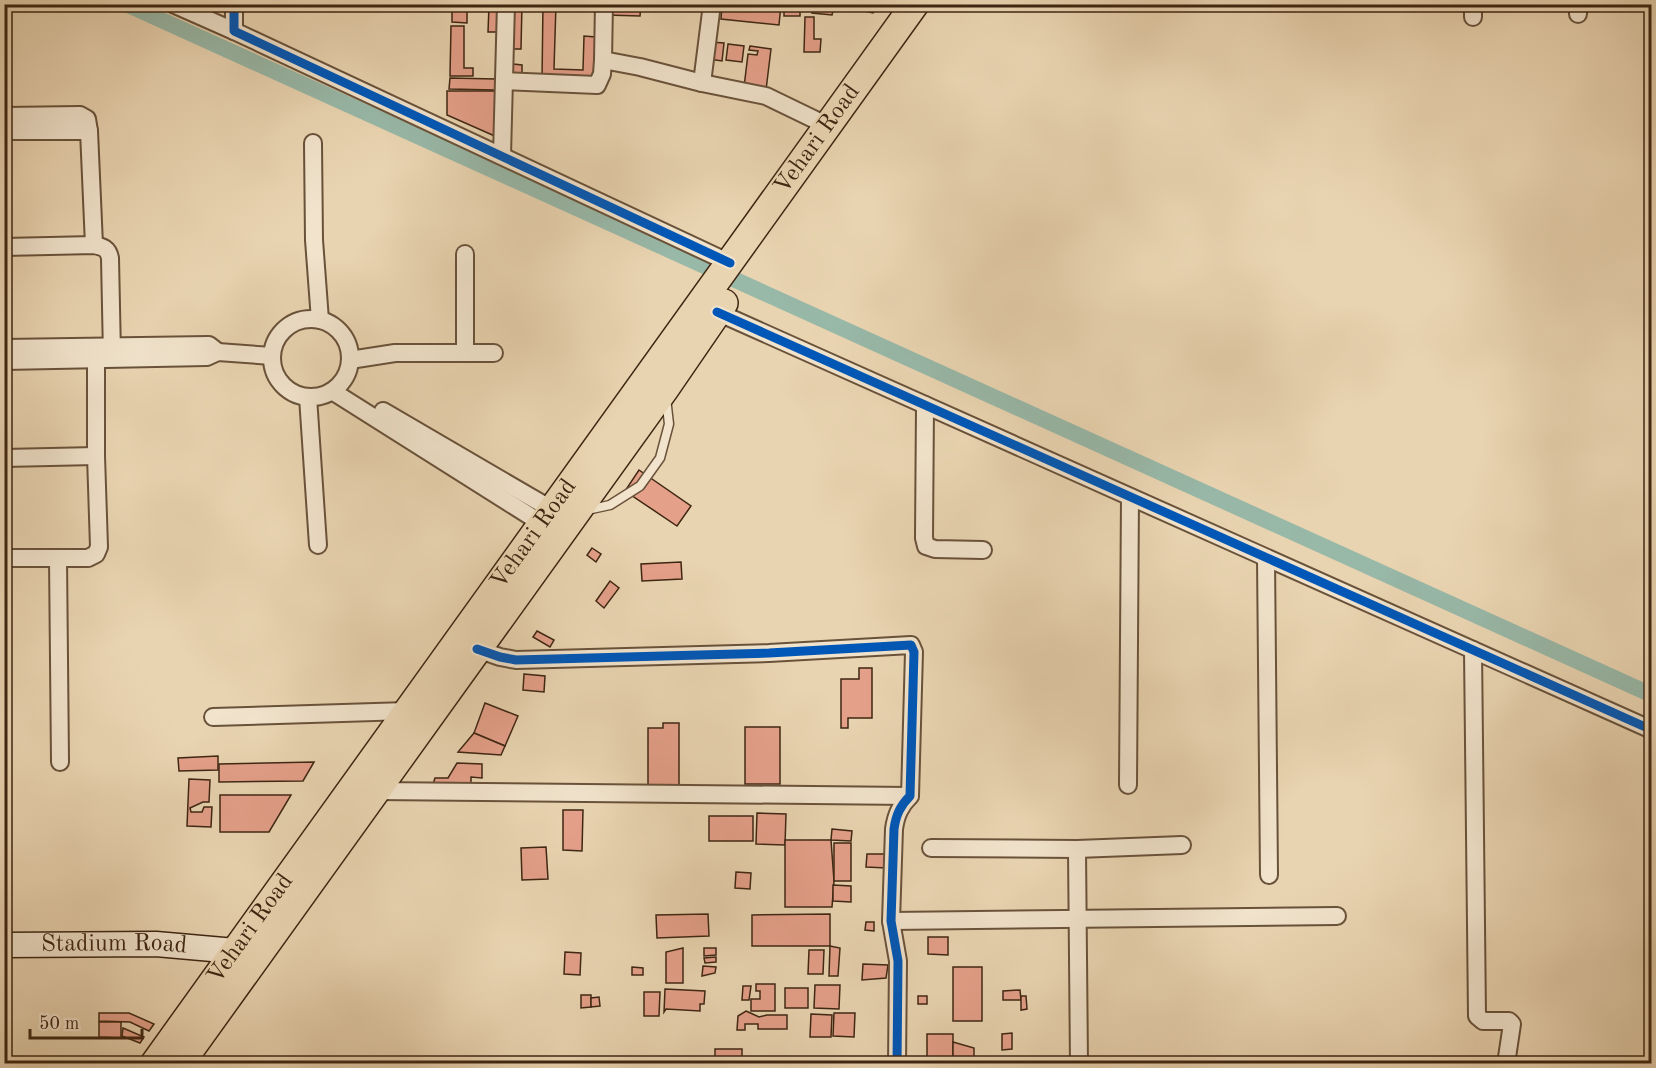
<svg xmlns="http://www.w3.org/2000/svg" width="1656" height="1068" font-family="'Old Standard TT',serif">
  <rect width="100%" height="100%" fill="#e9d4b1"/>
  <filter id="stains"><feTurbulence type="fractalNoise" baseFrequency=".00333" numOctaves="4"/><feColorMatrix values="0 0 0 0 .2 0 0 0 0 .09 0 0 0 0 .02 0 0 0 .5 -.17"/></filter>
  <radialGradient id="worn" r=".72"><stop offset=".6" stop-color="#630" stop-opacity="0"/><stop offset="1" stop-color="#630" stop-opacity=".3"/></radialGradient>
  <g fill="none" stroke-linecap="round" stroke-linejoin="round">
    <path stroke="#98b8a8" stroke-width="16" d="M126 4 1652 695"/>
  </g>
  <g fill="#e5a08a" stroke="#3e2612" stroke-width="1.5">
    <path d="M452 4 467 5V23L452 22Z"/>
    <path d="M512 4H522L521 49H512Z"/>
    <path d="M543 4H556L554 69 583 70 584 36 596 37 595 81 542 80Z"/>
    <path d="M607 4H641L640 16 606 15Z"/>
    <path d="M722 4 760 7 761 4H781L779 25 721 19Z"/>
    <rect x="784" y="4" width="16" height="12"/>
    <path d="M813 4 834 7 832 15 812 13Z"/>
    <path d="M846 4H879L873 13 846 7Z"/>
    <path d="M489 6H498V32H488Z"/>
    <path d="M805 17H814V39H821L820 52H804Z"/>
    <path d="M451 26H464V68H473V76H450Z"/>
    <path d="M710 42 724 43 722 61 709 59Z"/>
    <path d="M728 44 744 46 742 62 726 60Z"/>
    <path d="M750 46 771 49 766 90 744 87 748 54 757 55 758 51 749 50Z"/>
    <path d="M513 64 522 65V78H512Z"/>
    <path d="M450 78 495 79V90L449 89Z"/>
    <path d="M447 91H497V137L447 115Z"/>
    <path d="M639 470 691 506 677 526 625 491Z"/>
    <path d="M592 548 601 554 596 562 587 555Z"/>
    <path d="M681 562 682 579 642 581 641 564Z"/>
    <path d="M610 581 619 588 604 608 596 601Z"/>
    <path d="M537 631 554 640 550 647 533 637Z"/>
    <path d="M859 668H872V718H848V728H841V679H859Z"/>
    <path d="M524 674 545 676 544 692 523 690Z"/>
    <path d="M485 703 518 716 505 746 474 733Z"/>
    <path d="M663 723H679V786H648V728H663Z"/>
    <rect x="745" y="727" width="35" height="57"/>
    <path d="M474 733 505 746 501 755 458 752Z"/>
    <path d="M218 756V770L179 771 178 758Z"/>
    <path d="M314 762 303 781 219 782V764Z"/>
    <path d="M457 763 482 764V778L471 777V788L432 787 435 778H448Z"/>
    <path d="M189 779 210 780 209 802H203L190 808 191 812H202L204 807H212L211 827 187 826Z"/>
    <path d="M220 795H291L269 832H220Z"/>
    <path d="M563 810H583L582 851 563 850Z"/>
    <path d="M757 813 786 814 785 845 756 844Z"/>
    <rect x="709" y="816" width="44" height="25"/>
    <path d="M832 829 852 831 851 841 831 840Z"/>
    <path d="M785 840H831L834 881 832 907H785Z"/>
    <rect x="834" y="843" width="17" height="38"/>
    <path d="M546 847 548 879 522 880 521 848Z"/>
    <path d="M867 854H887V868L866 867Z"/>
    <path d="M736 872 751 873 750 889 735 888Z"/>
    <path d="M833 885 851 886V902L833 901Z"/>
    <path d="M708 914 709 936 657 938 656 915Z"/>
    <path d="M830 914V946H752V915Z"/>
    <path d="M866 922H874V931L865 930Z"/>
    <path d="M928 937H948V955L928 954Z"/>
    <path d="M830 946 840 948 838 976H829Z"/>
    <path d="M683 948V983H666V952Z"/>
    <path d="M704 948H716V955L704 956Z"/>
    <path d="M809 950H824L823 974H808Z"/>
    <path d="M565 952 581 953 580 975 564 974Z"/>
    <path d="M716 957V962L705 963 704 958Z"/>
    <path d="M863 964 888 965 886 978 862 980Z"/>
    <path d="M703 966 716 967 715 973 702 976Z"/>
    <path d="M632 967 643 968V975H632Z"/>
    <rect x="953" y="967" width="29" height="54"/>
    <path d="M756 984H775V1011H751V999H760V991H756Z"/>
    <path d="M815 985H840L839 1009 814 1008Z"/>
    <path d="M743 986H751L749 1000H742Z"/>
    <rect x="785" y="988" width="23" height="20"/>
    <path d="M665 989 705 991 704 1004H700V1011L666 1009 664 1012Z"/>
    <path d="M1020 990 1021 1000H1003V991Z"/>
    <path d="M644 992H660L659 1016H644Z"/>
    <path d="M581 995H591V1007L581 1008Z"/>
    <rect x="918" y="996" width="9" height="8"/>
    <path d="M1021 996H1026L1027 1009 1021 1010Z"/>
    <path d="M599 997 600 1006 591 1007V998Z"/>
    <path d="M746 1011 759 1017 767 1015H787V1029H758V1024H745V1030H737L738 1016Z"/>
    <path d="M99 1013H129L154 1024 149 1031 130 1022 99 1021Z"/>
    <path d="M834 1013H855L854 1037 833 1036Z"/>
    <path d="M811 1014 832 1015 831 1037H810Z"/>
    <path d="M99 1022H121V1038L99 1037Z"/>
    <path d="M123 1028 144 1037 140 1043 122 1036Z"/>
    <path d="M1012 1033V1049L1002 1050V1034Z"/>
    <rect x="927" y="1034" width="26" height="30"/>
    <path d="M953 1042 974 1048V1064H953Z"/>
    <path d="M715 1049H742V1058H722V1063H715Z"/>
  </g>
  <g fill="none" stroke-linecap="round" stroke-linejoin="round">
    <defs>
      <path id="lane" d="M587 510 610 505 640 486 660 458 669 424 666 398"/>
      <g id="street">
        <path d="M173 4 234 31"/>
        <path d="M234 4V31L730 263"/>
        <path d="M1473 4V17"/>
        <path d="M1578 4V14"/>
        <path d="M603 60 604 4"/>
        <path d="M504 81 597 85 602 74 603 60 640 67 702 83 766 96 828 126"/>
        <path d="M702 83 712 4"/>
        <path d="M4 116 80 115 87 119 89 131 94 245"/>
        <path d="M4 131H89"/>
        <path d="M313 143 314 240 320 320"/>
        <path d="M502 155 506 4"/>
        <path d="M4 247 94 245C103 247 108 248 110 258L112 355"/>
        <path d="M465 254V353"/>
        <path d="M717 312 1652 730"/>
        <circle cx="311" cy="358" r="39"/>
        <path d="M4 348 209 345 218 352"/>
        <path d="M350 360 395 353H494"/>
        <path d="M4 361 207 357 218 352 272 356"/>
        <path d="M332 391 541 523"/>
        <path d="M308 397 318 545"/>
        <path d="M925 405 924 538 926 546 935 549 983 550"/>
        <path d="M383 411 551 509"/>
        <path d="M4 458 96 456"/>
        <path d="M4 558H88L96 554 99 547 96 456V359"/>
        <path d="M58 558 60 762"/>
        <path d="M1266 558 1269 875"/>
        <path d="M477 649 500 657 516 660 769 653 911 645 914 652 910 796C900 806 896 815 894 829L891 921 898 961 897 1064"/>
        <path d="M1473 650 1477 1016 1483 1021H1509L1512 1024 1506 1064"/>
        <path d="M213 717 407 711"/>
        <path d="M1128 785 1130 497"/>
        <path d="M375 791 910 796"/>
        <path d="M931 848 1077 849 1182 845"/>
        <path d="M1077 849 1079 1064"/>
        <path d="M891 921 1337 916"/>
      </g>
      <g id="secondary">
        <path id="s1" d="M4 945 156 944 235 951 250 956"/>
      </g>
      <g id="primary">
        <path id="s2" d="M154 1064 915 4"/>
        <path d="M180 1064 665 389 724 303"/>
      </g>
    </defs>
    <use href="#lane" stroke="#69523a" stroke-width="11"/>
    <use href="#street" stroke="#69523a" stroke-width="20"/>
    <use href="#secondary" stroke="#3e2612" stroke-width="27"/>
    <use href="#primary" stroke="#3e2612" stroke-width="30"/>
    <use href="#lane" stroke="#f1e3cc" stroke-width="8"/>
    <use href="#street" stroke="#f1e3cc" stroke-width="16"/>
    <use href="#secondary" stroke="#f1e3cc" stroke-width="24"/>
    <use href="#primary" stroke="#e9d4b1" stroke-width="27"/>
    <defs>
      <g id="cycleway">
        <path d="M234 4V31L730 263"/>
        <path d="M717 312 1652 730"/>
        <path d="M477 649 500 657 516 660 769 653 911 645 914 652 910 796C900 806 896 815 894 829L891 921 898 961 897 1064"/>
      </g>
    </defs>
    <use href="#cycleway" stroke="#f1e3cc" stroke-width="13"/>
    <use href="#cycleway" stroke="#0057b8" stroke-width="9"/>
  </g>
  <g text-anchor="middle" dominant-baseline="central" stroke-width="4.5" stroke-linejoin="round" paint-order="stroke">
    <g font-size="24" fill="#3e2612" stroke="#f1e3cc">
      <text stroke="none"><textPath href="#s2" startOffset="1138">Vehari Road</textPath></text>
      <text stroke="none"><textPath href="#s2" startOffset="652">Vehari Road</textPath></text>
      <text stroke="none"><textPath href="#s2" startOffset="166">Vehari Road</textPath></text>
      <text stroke="none"><textPath href="#s1" startOffset="110">Stadium Road</textPath></text>
    </g>
  </g>
  <rect width="1656" height="1068" fill="none" stroke="#e9d4b1" stroke-width="24"/>
  <rect x="6" y="6" width="1644" height="1056" fill="none" stroke="#3e2612" stroke-width="3"/>
  <rect x="12" y="12" width="1632" height="1044" fill="none" stroke="#3e2612" stroke-width="1.5"/>
  <path d="M30 1029v9h112v-9" fill="none" stroke="#3e2612" stroke-width="3"/>
  <text x="39" y="1029" font-size="18" fill="#3e2612" stroke="#f1e3cc" stroke-width="4.5" paint-order="stroke">50 m</text>
  <rect width="100%" height="100%" filter="url(#stains)"/>
  <rect width="100%" height="100%" fill="url(#worn)"/>
</svg>
